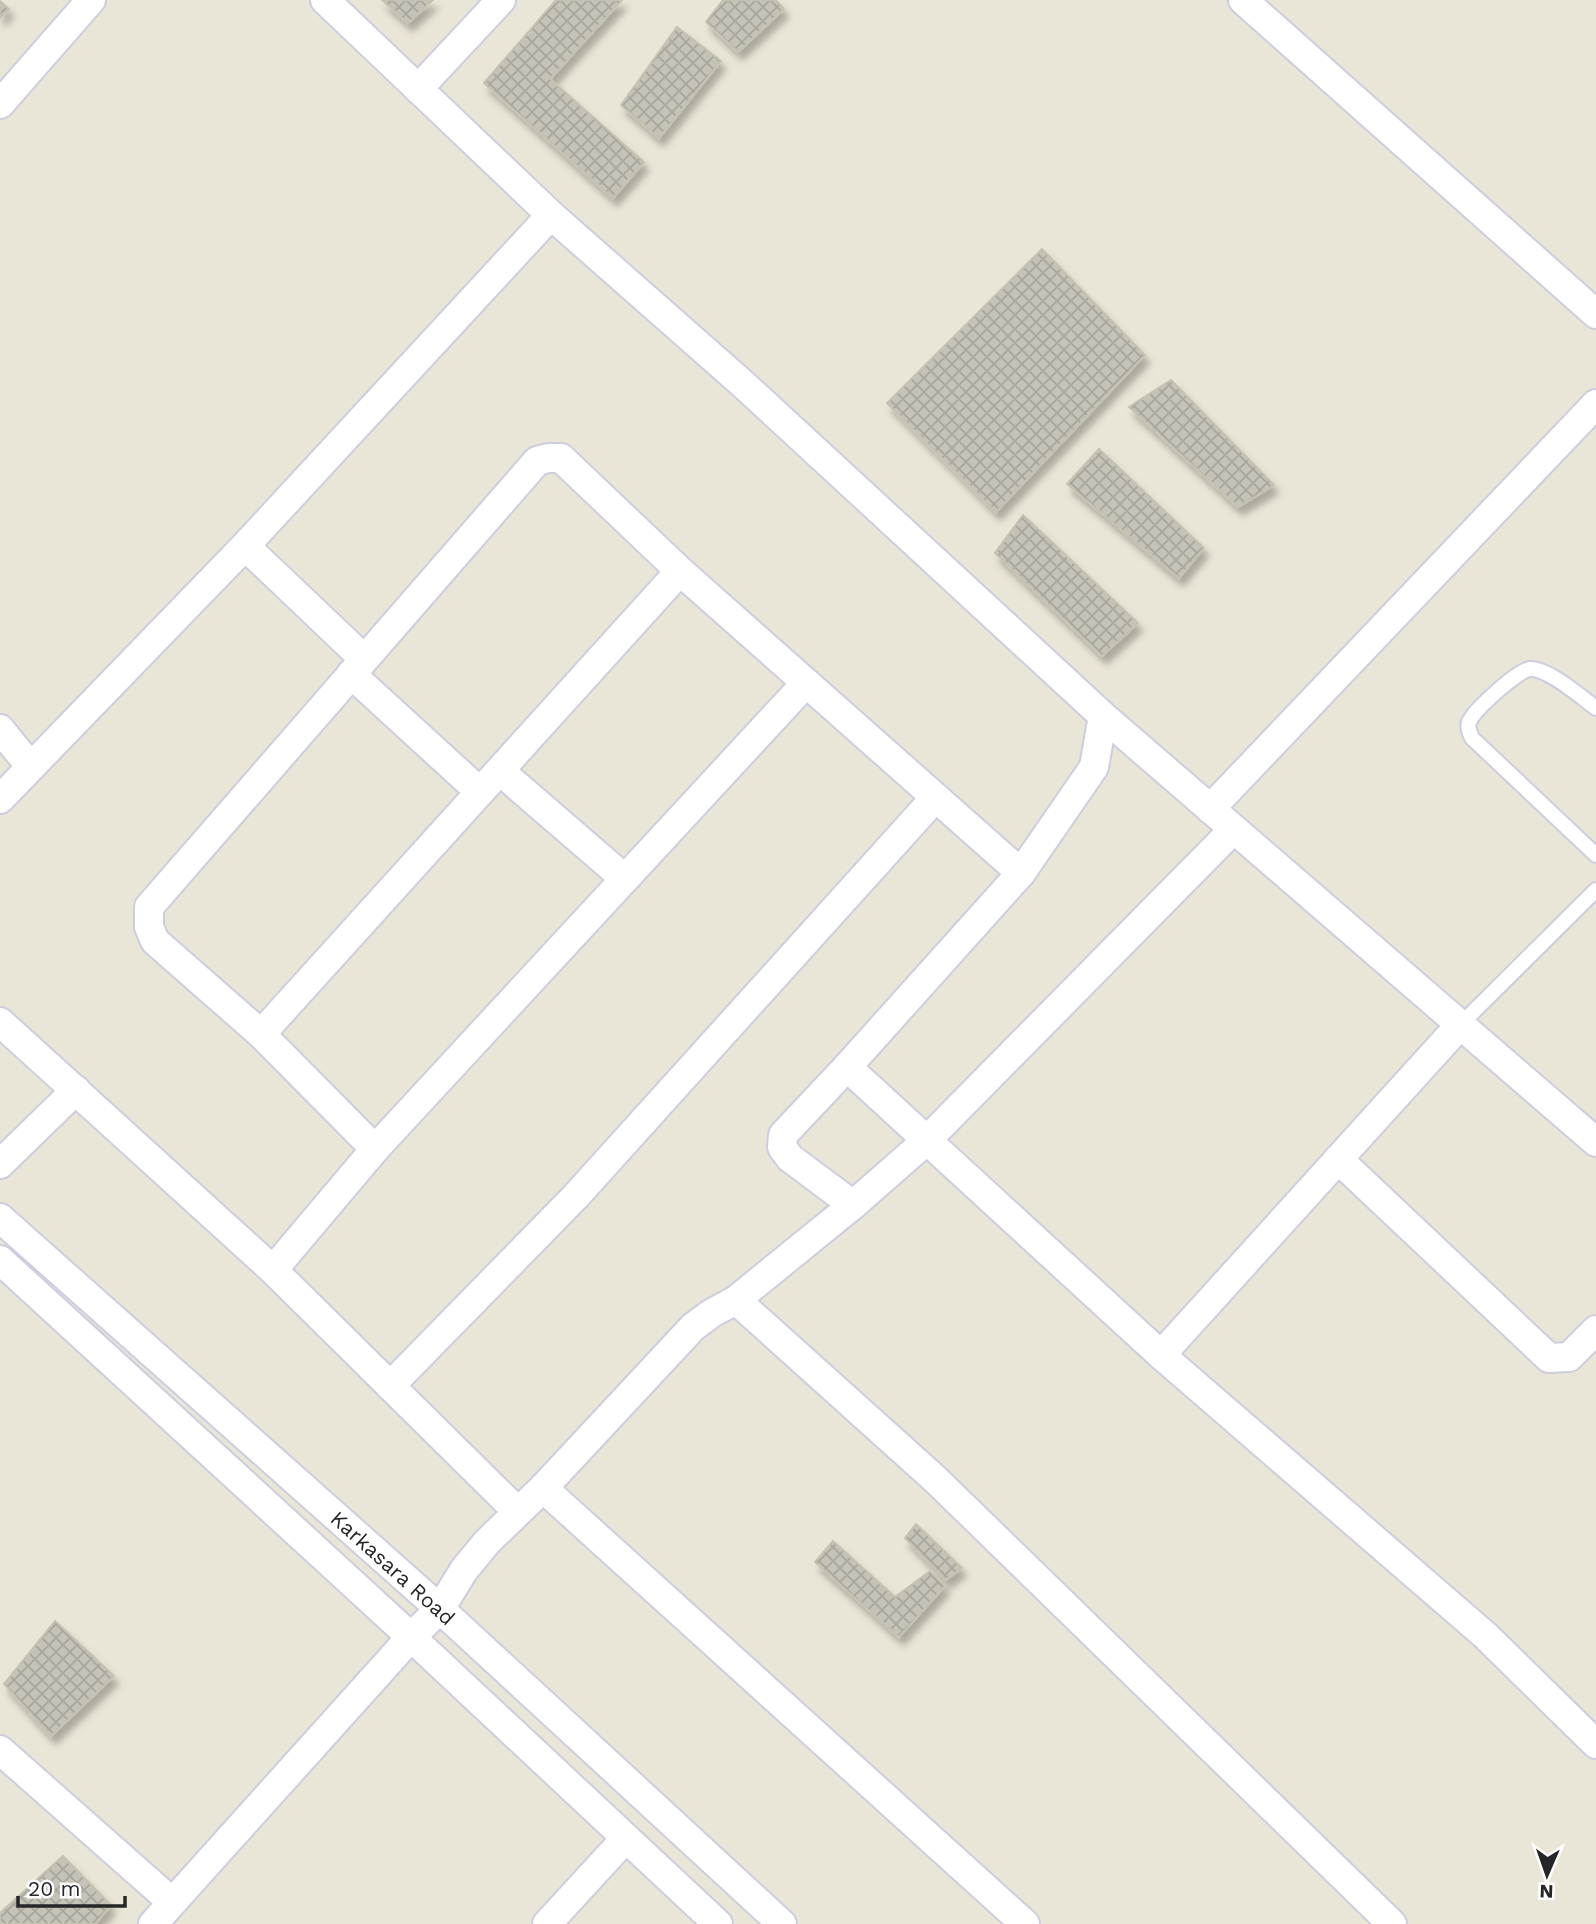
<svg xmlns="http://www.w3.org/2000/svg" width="1596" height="1924" font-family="'Work Sans',sans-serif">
  <defs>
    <pattern id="building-cross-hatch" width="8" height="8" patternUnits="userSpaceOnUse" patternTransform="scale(1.75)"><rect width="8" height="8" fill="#c5c2b7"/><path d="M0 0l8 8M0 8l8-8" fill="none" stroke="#a9a79d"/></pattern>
    <filter id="shadow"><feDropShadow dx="4.5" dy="8" stdDeviation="3.5" flood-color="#0004"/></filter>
  </defs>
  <rect width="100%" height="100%" fill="#eae6d7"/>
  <g fill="url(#building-cross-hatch)" stroke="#c4c2b1" stroke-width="2" filter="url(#shadow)">
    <path d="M382 0H433L408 23Z"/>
    <path d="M556 0H622L550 79 644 162 613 198 484 83Z"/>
    <path d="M723 0H776L784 9 738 52 706 22Z"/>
    <path d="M0 1 9 9 0 18Z"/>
    <path d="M677 27 721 61 659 138 621 105Z"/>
    <path d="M1042 249 1145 355 996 512 887 403Z"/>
    <path d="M1171 380 1274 485 1238 507 1129 407Z"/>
    <path d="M1099 449 1204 548 1179 578 1067 484Z"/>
    <path d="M1023 515 1138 623 1102 656 995 553Z"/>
    <path d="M916 1524 962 1568 946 1580 905 1538Z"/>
    <path d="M833 1541 895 1597 930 1571 945 1586 899 1637 815 1562Z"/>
    <path d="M55 1621 114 1676 51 1736 4 1684Z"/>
    <path d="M63 1856 111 1905 95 1924H0V1913Z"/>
  </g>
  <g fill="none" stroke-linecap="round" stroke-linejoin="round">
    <defs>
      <g id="lane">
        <path d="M1596 708C1581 697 1548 668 1530 669 1518 670 1474 710 1469 722 1467 728 1470 733 1472 738L1596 855"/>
        <path d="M1460 1025 1596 890"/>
      </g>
      <g id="street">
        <path d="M325 0 551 215 744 385 1103 716 1596 1142"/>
        <path d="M1243 0 1596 314"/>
        <path d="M418 89 501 0"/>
        <path d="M0 104 91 0"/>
        <path d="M245 546 364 659"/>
        <path d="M351 674 480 792"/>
        <path d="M0 729 30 766"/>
        <path d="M500 771 624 878"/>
        <path d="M0 799 245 546 551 215"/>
        <path d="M1210 809 1596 404"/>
        <path d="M0 1022 273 1270 518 1512"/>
        <path d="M261 1034 680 571"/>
        <path d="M847 1067 1161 1355 1486 1636 1596 1744"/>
        <path d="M375 1149 261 1034 155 941 149 927V907L537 461 548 458H561L680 571 1021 873"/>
        <path d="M1338 1159 1549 1358 1569 1357 1596 1330"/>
        <path d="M0 1164 76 1090"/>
        <path d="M853 1205 790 1158 782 1147 783 1135 847 1067 1021 873 1094 767 1103 716"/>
        <path d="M0 1218 440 1609 782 1924"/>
        <path d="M0 1260 411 1637 718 1924"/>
        <path d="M273 1270 375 1149 806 683"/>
        <path d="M736 1300 935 1479 1392 1924"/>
        <path d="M1161 1355 1460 1025"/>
        <path d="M390 1386 576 1196 935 798"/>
        <path d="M543 1488 1025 1924"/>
        <path d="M0 1750 172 1902"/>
        <path d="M153 1924 411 1637 440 1609 464 1570 487 1542 543 1488 693 1327 712 1313 736 1300 853 1205 926 1141 1233 830"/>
        <path d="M547 1924 626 1838"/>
      </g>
    </defs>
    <use href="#lane" stroke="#cdcde0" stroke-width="18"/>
    <use href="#street" stroke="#cdcde0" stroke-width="32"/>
    <use href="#lane" stroke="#fff" stroke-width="14"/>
    <use href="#street" stroke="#fff" stroke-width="28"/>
  </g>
  <g text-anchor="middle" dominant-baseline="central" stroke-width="7" stroke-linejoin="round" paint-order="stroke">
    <g font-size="21" fill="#262626" stroke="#fff">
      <text transform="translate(393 1568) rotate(42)">Karkasara Road</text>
    </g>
  </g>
  <g transform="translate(1547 1875) rotate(182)" stroke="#ffffff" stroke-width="5" paint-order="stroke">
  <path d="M0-5L12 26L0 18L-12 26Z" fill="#262626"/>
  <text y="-10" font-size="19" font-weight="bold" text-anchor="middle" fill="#262626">N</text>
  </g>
  <path d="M18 1896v10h107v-10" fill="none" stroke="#262626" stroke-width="3.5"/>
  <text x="28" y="1896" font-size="21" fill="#262626" stroke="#ffffff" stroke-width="5" paint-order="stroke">20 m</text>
</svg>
